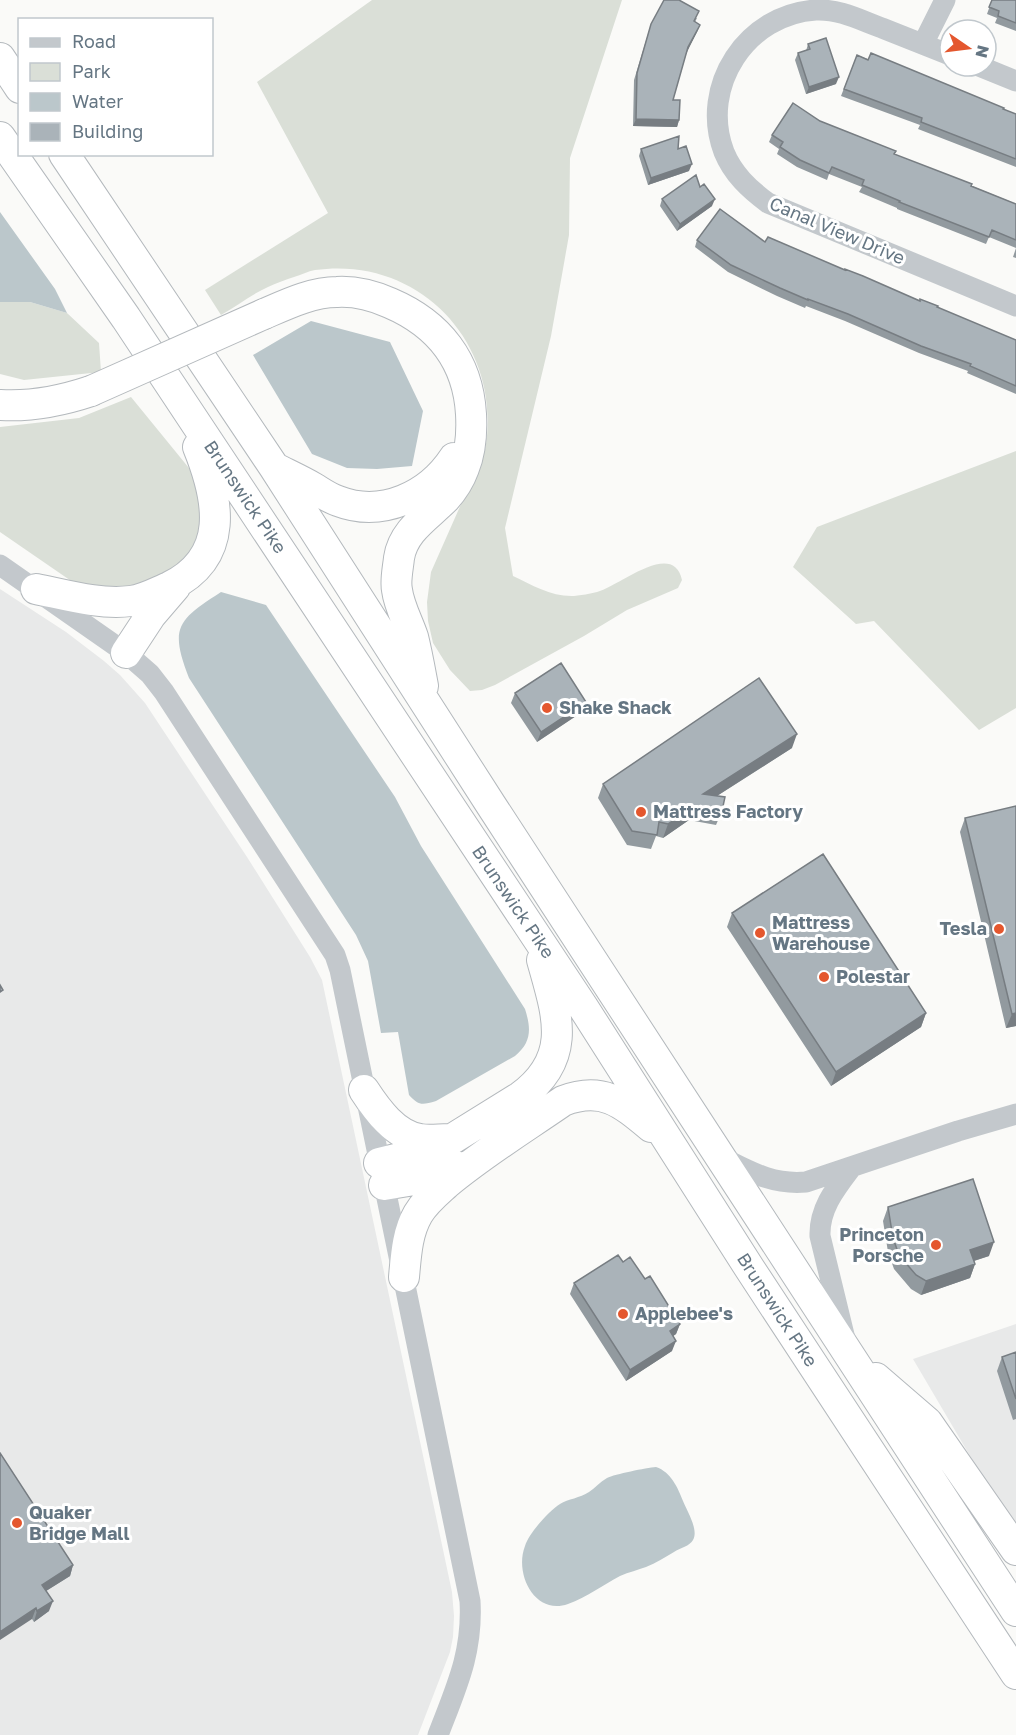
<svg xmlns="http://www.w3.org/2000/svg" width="1016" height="1735" font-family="'Golos Text',sans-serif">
	<rect width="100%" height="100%" fill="#fafaf8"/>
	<path fill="#e8e9e9" d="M0 589 66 632 104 661 120 675 145 703 247 857 310 957 322 980 452 1592 454 1616 453 1637 450 1652 418 1735H0Z
		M1016 1324V1534L913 1359Z"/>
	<path fill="#dadfd7" d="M372 0H622L570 158 569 235 563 269 551 336 505 528 513 576C532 585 552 597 574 596 581 595 590 594 597 592 618 587 673 539 682 580L678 588 627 610 584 636 495 685 482 690 470 691 450 670 433 643 428 621 427 602 431 572 485 450C504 347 422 255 315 270 308 271 301 275 294 277 285 280 276 283 268 287 252 294 237 306 221 315L205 290 328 213 257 82Z
		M0 302H30L67 313 99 343 101 372 24 380 0 374Z
		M131 397 202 484 209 504 197 555 146 592 77 585 0 532V427L79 418Z
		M1016 451V708L979 730 874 621 856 624 793 567 817 527Z"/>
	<path fill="#bbc7cb" d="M0 212 55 289 67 313 30 302H0Z
		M311 321 390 342 423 411 412 466 377 469 347 468 312 454 253 355Z
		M221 592 266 605 395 797 421 846 525 1009C531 1028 532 1042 515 1056L436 1101C422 1105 419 1106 409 1095L398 1032 381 1033 368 961 356 935 189 678C169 627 178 620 221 592Z
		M656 1467C671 1472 678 1488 683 1501 687 1511 699 1530 693 1540 690 1546 680 1548 674 1552 665 1557 656 1563 646 1567 638 1570 629 1572 620 1576 603 1585 587 1597 568 1604 535 1616 514 1574 525 1546 529 1533 548 1512 560 1504 568 1499 580 1498 589 1492 595 1488 600 1482 607 1478 615 1474 646 1468 656 1467Z"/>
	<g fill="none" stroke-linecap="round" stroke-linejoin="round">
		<g stroke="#b4b9bd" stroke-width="32">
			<path id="highway" d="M0 58 20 88
				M0 137 126 318 583 1007 750 1269 1016 1674
				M64 154 274 467 491 805 1016 1611
				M264 314C287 304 312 292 337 292 355 291 374 296 390 303 439 324 468 361 471 414 472 432 471 451 464 468 460 479 453 490 445 499 427 517 403 531 399 558 398 568 395 581 397 590 399 606 408 622 413 637 417 653 420 670 423 686
				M0 405C32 407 61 401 91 391
				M277 469C289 475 302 481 314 488 322 493 329 498 338 501 382 518 429 496 454 458
				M36 589C66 595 100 605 131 601 145 599 157 592 169 587 231 557 219 499 198 447
				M126 653 151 615 175 587
				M364 1090C377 1110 395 1135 420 1139 429 1141 439 1139 449 1139
				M379 1163 436 1149 520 1097C574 1058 557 1014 542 960
				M384 1185 420 1179 460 1167
				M404 1277C406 1255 407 1233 418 1214 425 1202 436 1193 446 1184 483 1153 524 1128 563 1101 602 1086 621 1102 651 1127
				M876 1378 927 1422 1016 1550"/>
		</g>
		<path stroke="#c3c8cc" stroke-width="21" d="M923 44 945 0
			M950 55C927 46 905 37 882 28 860 20 840 9 816 10 747 14 699 86 724 152 733 174 749 189 768 203L1016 306
			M979 66 1016 81
			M0 565 126 653 150 674 164 692 335 955 340 970 470 1601C473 1653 456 1688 438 1735
			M723 1158C751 1172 773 1185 806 1182L958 1131 1016 1114
			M845 1339 820 1236C819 1209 835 1189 851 1168"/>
		<use href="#highway" stroke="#fff" stroke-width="30"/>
		<g stroke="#b4b9bd" stroke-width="32" stroke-linecap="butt">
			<path id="highway-bridge" d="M91 391 264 314"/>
		</g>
		<use href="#highway-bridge" stroke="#fff" stroke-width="30"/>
	</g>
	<path fill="#929a9f" d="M992 0H1016V31L995 23 997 18 987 14Z
		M697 18 695 22 700 25 697 32 687 51 673 100 679 120 677 127 633 126 634 80 651 24Z
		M808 44 836 84 806 94 795 60 798 53 806 51Z
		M857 55 1016 114V167L918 129 920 125 841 96Z
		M820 121 894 154 1016 204V248L989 237 986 244 897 209V208L859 192 862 187 829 174 827 180 797 167 777 154 779 149 769 142 772 135Z
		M641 149H678L689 171 648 185 639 156Z
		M662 199 712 206 677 231 660 206Z
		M697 240 765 242 845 270 1016 340V394L967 373 968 371 919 353 845 321 806 306 805 308 777 296 728 272 695 247Z
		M1016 248V258L1013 257Z
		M515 693 586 702 582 712 537 742 511 703Z
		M792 748 717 796 722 811 716 825 689 820 663 838 656 836 651 849 627 845 598 798 603 784Z
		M965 818 1016 1026 1006 1028 960 832Z
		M732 913 926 1013 921 1027 831 1086 727 927Z
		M888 1207 989 1256 974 1261 975 1264 970 1278 921 1295 911 1289 894 1269 888 1252 883 1221Z
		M623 1262 645 1279 680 1324 676 1334 673 1336 672 1351 626 1381 570 1294 574 1283Z
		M1016 1352V1419L1013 1420 997 1371 1002 1357Z
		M0 1453 73 1565 70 1576 46 1591 49 1611 34 1622 32 1619Z"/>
	<path fill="#777d82" d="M700 25 697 32 686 54 688 47Z
		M839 77 836 84 806 94 809 87Z
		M636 119 679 120 677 127 633 126Z
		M692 164 689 171 648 185 651 178Z
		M715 199 712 206 677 231 680 224Z
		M586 702 582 712 537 742 541 732Z
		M797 734 792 748 698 808 703 794Z
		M694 806 689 820 663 838 668 824Z
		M926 1013 921 1027 831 1086 836 1072Z
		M1016 1013V1026L1006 1028 1012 1014Z
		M994 1242 989 1256 964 1264 970 1250Z
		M975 1264 970 1278 921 1295 926 1281Z
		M680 1324 676 1334 666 1341 670 1331Z
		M676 1341 672 1351 626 1381 630 1370Z
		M73 1565 70 1576 38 1596 42 1585Z
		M53 1601 49 1611 34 1622 37 1611Z
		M36 1608 32 1619 0 1640V1632Z"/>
	<path fill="#aab3b9" stroke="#777d82" stroke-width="1.5" d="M664 0H679L699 11 694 21 700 25 688 47 673 100H680L679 120 636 119 637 73 651 24Z
		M992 0H1016V23L998 16 999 11 989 7Z
		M826 38 839 77 809 87 798 53 810 49 808 44Z
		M871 53 1004 108 1003 109 1016 114V159L921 122 922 118 844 89 857 55 868 60Z
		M793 103 820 121 896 151 894 154 972 184 971 186 1016 204V240L992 230 989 237 899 202 900 201 862 185 864 180 832 167 829 173 800 160 780 147 783 142 772 135Z
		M679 136 678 149 686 146 692 164 651 178 641 149Z
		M696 175 700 187 704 184 715 199 680 224 662 199Z
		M720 209 765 242 768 237 845 270V269L863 276 920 301V299L938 306 937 307 1016 340V386L970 366 971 364 921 346 848 314 808 299V300L780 288 731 265 697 240Z
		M561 663 586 702 541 732 515 693Z
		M759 678 797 734 703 794 725 797 722 811 694 806 668 824 659 822 657 835 632 831 603 784Z
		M1016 806V1013L1012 1014 965 818Z
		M823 854 926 1013 836 1072 732 913Z
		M0 985 3 990 0 992Z
		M973 1179 994 1242 970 1250 975 1264 926 1281 916 1275 899 1255 893 1238 888 1207Z
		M618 1255 623 1262 630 1257 645 1279 650 1276 680 1324 670 1331 676 1341 630 1370 574 1283Z
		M1016 1352V1399L1002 1357Z
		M0 1453 73 1565 42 1585 53 1601 37 1611 36 1608 0 1632Z"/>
	<g fill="#e4572e" stroke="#fff" stroke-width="2">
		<circle cx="547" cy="708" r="6"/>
		<circle cx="641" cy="812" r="6"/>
		<circle cx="999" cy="929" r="6"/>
		<circle cx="760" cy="933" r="6"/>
		<circle cx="824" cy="977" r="6"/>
		<circle cx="936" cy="1245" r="6"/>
		<circle cx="623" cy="1314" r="6"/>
		<circle cx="17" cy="1523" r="6"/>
	</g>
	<g text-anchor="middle" stroke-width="6" stroke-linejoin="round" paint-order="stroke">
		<g font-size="18" fill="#657683" stroke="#fff">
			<text transform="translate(837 231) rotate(23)" y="6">Canal View Drive</text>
			<text transform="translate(245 497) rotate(56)" y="6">Brunswick Pike</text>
			<text transform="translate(513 902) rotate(56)" y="6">Brunswick Pike</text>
			<text transform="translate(777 1310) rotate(57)" y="6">Brunswick Pike</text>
		</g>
		<g font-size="18" font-weight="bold" fill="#657683" stroke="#fff" text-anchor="start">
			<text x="559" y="714">Shake Shack</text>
			<text x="653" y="818">Mattress Factory</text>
			<text x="772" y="929">Mattress<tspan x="772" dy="21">Warehouse</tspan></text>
			<text x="987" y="935" text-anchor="end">Tesla</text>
			<text x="836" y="983">Polestar</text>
			<text x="924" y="1241" text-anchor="end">Princeton<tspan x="924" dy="21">Porsche</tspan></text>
			<text x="635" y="1320">Applebee's</text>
			<text x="29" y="1519">Quaker<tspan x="29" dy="21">Bridge Mall</tspan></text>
		</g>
	</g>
	<rect x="18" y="18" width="195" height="138" fill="#ffffff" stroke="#c1c8cd" stroke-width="1.5"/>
	<rect x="30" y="38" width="30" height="9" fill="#c3c8cc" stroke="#c1c8cd" stroke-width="1.5"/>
	<text x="72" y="48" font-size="18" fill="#657683">Road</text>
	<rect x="30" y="63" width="30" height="18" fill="#dadfd7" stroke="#c1c8cd" stroke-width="1.5"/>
	<text x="72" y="78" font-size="18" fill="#657683">Park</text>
	<rect x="30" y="93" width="30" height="18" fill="#bbc7cb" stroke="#c1c8cd" stroke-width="1.5"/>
	<text x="72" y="108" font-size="18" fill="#657683">Water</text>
	<rect x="30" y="123" width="30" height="18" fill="#aab3b9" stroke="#c1c8cd" stroke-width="1.5"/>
	<text x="72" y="138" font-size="18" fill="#657683">Building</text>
	<g transform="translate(968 48) rotate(104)"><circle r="28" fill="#ffffff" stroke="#c1c8cd" stroke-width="1.5"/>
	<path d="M0-4.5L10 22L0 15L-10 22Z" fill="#e4572e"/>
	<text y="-9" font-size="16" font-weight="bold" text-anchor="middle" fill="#657683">N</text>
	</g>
</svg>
